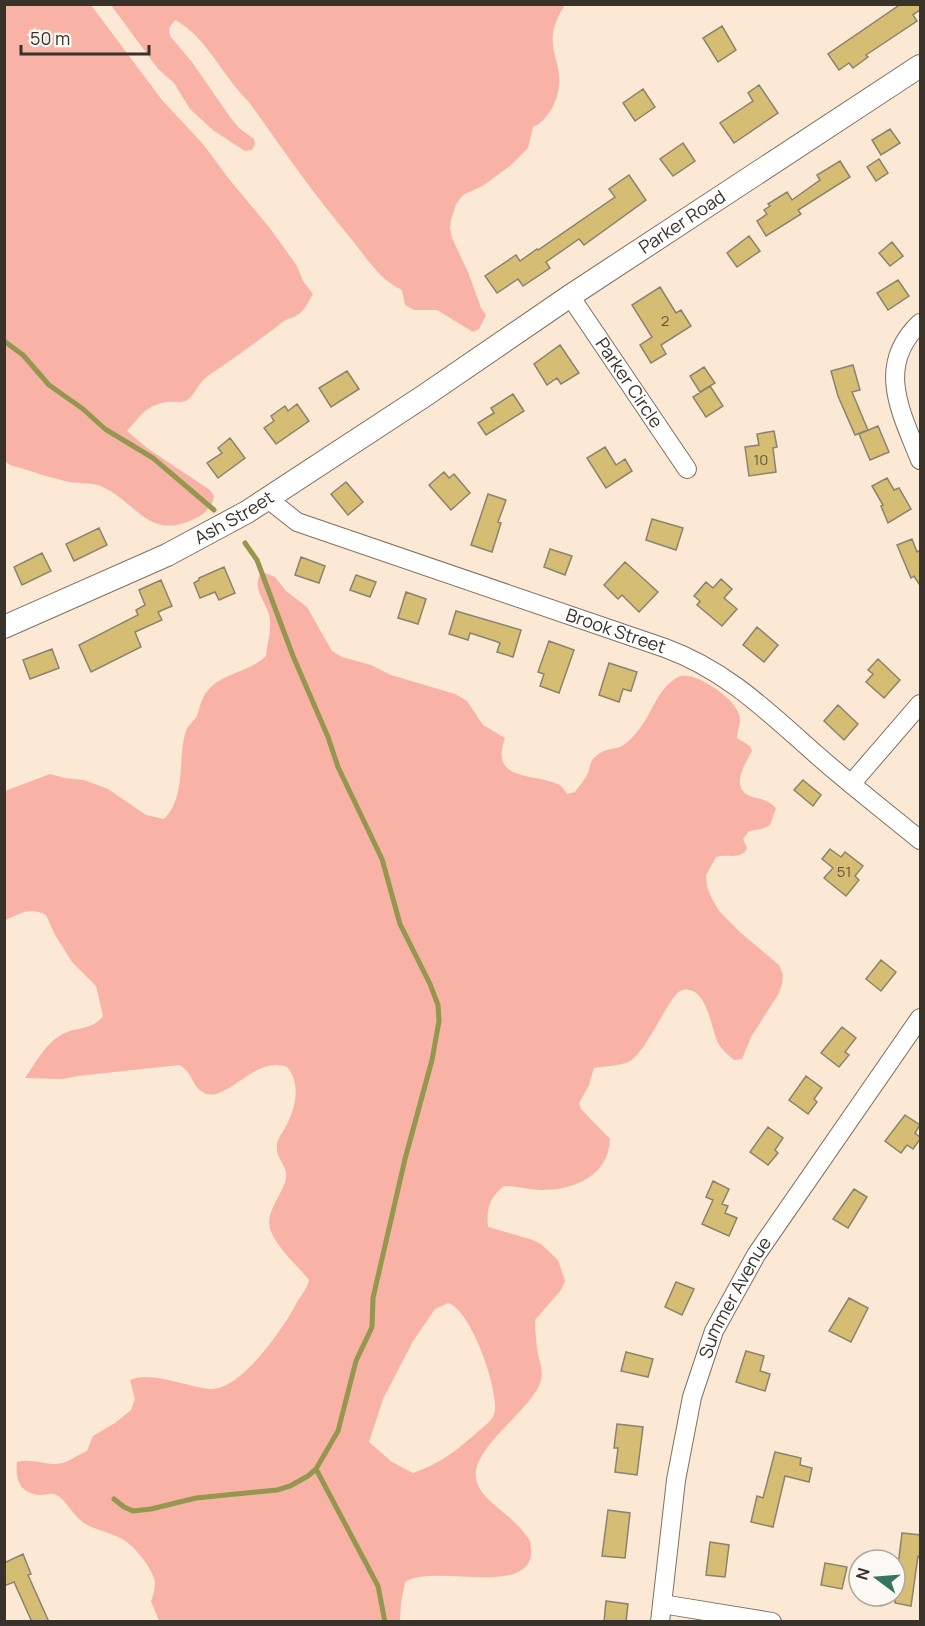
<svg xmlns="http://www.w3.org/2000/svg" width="925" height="1626" font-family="Manrope,sans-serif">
	<rect width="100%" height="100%" fill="#fbe9d5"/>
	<path fill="#f8b3a6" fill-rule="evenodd" d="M4 5H91L162 100 203 144 229 179 269 227 297 266 303 281 313 294C309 300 306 308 300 313 296 317 289 318 284 321 259 340 235 358 209 375 197 383 195 397 185 401 179 403 172 401 167 402 144 406 141 416 127 431L147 448 210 490 214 496C213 506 204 515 194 519 148 541 137 502 101 486 90 482 79 484 69 482 49 478 30 470 10 465L5 461Z
		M111 5H565C559 14 554 24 553 34 551 49 558 61 559 76 561 94 551 119 533 127L528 148 511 165 484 185 463 195 456 204 451 220 450 228 452 238 468 272 481 308 486 315 479 329 473 332 437 310H414L405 305 402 290C379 280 364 254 348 235 312 192 281 147 249 102 223 77 206 36 175 20L169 28 170 36 192 62 230 117 239 128 254 139 255 144 252 150 245 151 214 131 190 109 174 83 158 69Z
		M265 573 275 577 286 591 307 607 332 651 342 657 371 665 391 675 455 694 467 701 483 725 505 738C489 781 532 773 558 784 562 786 564 790 567 794L575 792C579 786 585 780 588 773 590 767 590 761 595 757 605 748 610 750 620 747 628 743 635 735 640 728 653 711 658 688 678 677 694 670 732 697 738 712 743 722 737 728 737 738L750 746 752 751C743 767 728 791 756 798 765 800 769 801 776 808L770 825 762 829 749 831 743 839 747 848C741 861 728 853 716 857L706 875 707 887 712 899 720 912 741 933 779 965 783 975 782 984 779 993 751 1037 742 1059 734 1060C728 1055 722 1050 718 1043 711 1029 707 984 682 990 670 993 648 1050 630 1061 620 1066 605 1066 594 1068L589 1085 579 1103 581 1109 610 1139C609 1175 575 1190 542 1190 529 1190 517 1186 504 1186 490 1197 486 1208 488 1227L533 1240 541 1244 558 1260 565 1281 561 1290 535 1320C535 1329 536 1339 537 1348 538 1359 544 1369 541 1380 534 1410 465 1450 477 1483 483 1499 501 1509 512 1520 519 1526 525 1533 530 1541 531 1547 532 1554 530 1560 516 1594 432 1564 405 1582L401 1602 400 1621H159L151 1601C153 1596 155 1589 155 1583 154 1570 134 1545 122 1539 110 1532 95 1530 84 1523 73 1516 65 1497 54 1494 50 1493 44 1495 40 1495 20 1493 15 1480 17 1462 31 1458 42 1464 56 1464 67 1464 77 1455 87 1451L93 1436 115 1423 131 1410 135 1399 130 1380C151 1370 189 1388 211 1389 241 1390 283 1329 296 1304 300 1296 307 1290 309 1280 298 1266 276 1247 270 1229 265 1211 283 1195 286 1178 288 1166 277 1160 277 1149 276 1140 281 1135 285 1128 295 1110 302 1084 287 1067 256 1054 226 1104 204 1093 191 1086 194 1073 179 1065L78 1076 62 1079 25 1078C35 1064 45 1044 61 1035 76 1026 92 1031 103 1016L96 986 72 962 54 933 46 915C30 906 20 914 5 920V791L50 774 65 778 84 780 108 789 146 815 164 819C187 796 177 758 186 731 188 725 194 721 197 716 199 710 200 704 203 698 215 673 248 674 266 656 267 645 271 632 270 621 270 605 251 591 260 575ZM448 1303C471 1310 496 1384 495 1407 495 1414 493 1418 488 1423 461 1446 447 1461 413 1473L392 1462 369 1442 383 1399 413 1341 435 1309Z"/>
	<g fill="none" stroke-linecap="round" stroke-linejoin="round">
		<path stroke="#95974e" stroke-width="5" d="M4 341 23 355 49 385 83 409 105 429 153 458 214 510
			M316 1469 378 1586 385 1622
			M114 1499 124 1507 133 1511 151 1509 196 1498 277 1490 290 1486 308 1476 316 1469 338 1431 356 1361 372 1327 373 1298 405 1159 432 1060 439 1021 438 1005 430 984 400 924 382 859 338 767 328 737 293 656 257 560 245 543"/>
	</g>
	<path fill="#d6bd74" stroke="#8b836d" stroke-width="1.5" d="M901 4H921V9L913 15 917 21 866 55 868 57 853 68 849 63 839 70 828 54Z
		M722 26 736 50 718 62 703 38Z
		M759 85 778 113 734 143 720 123 753 101 748 93Z
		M643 89 655 107 635 121 623 103Z
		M890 129 900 143 881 155 872 140Z
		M683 143 695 161 673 176 660 159Z
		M879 159 888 173 876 181 867 167Z
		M840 161 850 177 798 210 801 214 766 236 757 221 767 214 764 210 770 206 768 204 787 192 792 200 820 180 817 175Z
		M629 175 646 200 584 245 579 239 546 262 550 268 523 286 518 279 497 293 485 276 516 255 520 261 537 249 538 250 615 197 609 189Z
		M749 236 760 251 737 267 727 253Z
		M892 242 903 256 890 266 879 253Z
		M898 280 909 296 888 310 877 293Z
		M660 287 676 313 681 310 691 326 661 345 666 354 651 363 640 345 652 337 632 305Z
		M560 345 579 373 561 384 557 378 547 385 534 364Z
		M853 365 860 390 852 392 868 430 855 435 838 396 831 371Z
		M704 367 715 383 700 392 690 376Z
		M347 371 359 389 331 407 319 388Z
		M710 386 723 406 706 417 693 397Z
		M513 394 524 411 486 435 478 423 494 413 491 408Z
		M297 404 309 421 276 444 264 428 274 421 271 416 285 406 288 411Z
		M878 426 889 452 870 460 859 434Z
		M774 431 777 447 773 448 776 472 749 476 745 447 759 445 757 434Z
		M230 438 245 458 218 478 207 463 222 453 218 448Z
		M605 447 616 465 625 459 632 471 606 488 587 458Z
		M444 472 449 478 454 474 470 493 451 510 429 485Z
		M887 478 894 490 899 488 911 509 888 523 881 506 883 505 872 486Z
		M346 482 363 502 348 515 331 494Z
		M488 494 506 500 498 522 501 523 492 552 471 545Z
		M652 519 683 528 676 550 646 540Z
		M99 528 107 545 74 561 66 544Z
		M912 539 917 552 921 550V587L914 576 911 578 897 545Z
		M550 549 572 556 565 575 544 567Z
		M42 553 51 571 22 585 14 567Z
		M301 557 325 566 319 583 295 575Z
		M625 562 658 592 639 612 622 595 618 599 604 585Z
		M224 567 235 593 219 600 215 592 200 598 194 583 199 580V578Z
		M356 575 376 582 370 597 350 590Z
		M721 579 732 589 724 598 737 609 722 626 697 605 700 601 694 596 706 582 713 588Z
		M161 580 172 606 158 612 162 620 135 632 141 647 91 672 79 645 138 615 136 610 145 605 139 590Z
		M406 592 426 599 418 624 398 618Z
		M456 611 521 630 513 657 497 652 500 643 495 641 470 633 468 640 449 634Z
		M757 627 778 645 764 662 743 645Z
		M549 641 574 650 559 693 540 686 544 674 538 672Z
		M52 649 59 668 30 679 23 660Z
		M878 659 900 680 884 698 866 682 873 674 868 670Z
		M609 663 637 672 631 691 623 689 619 702 599 695Z
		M838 705 858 724 844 740 824 721Z
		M803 780 821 795 813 806 794 790Z
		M830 849 841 857 845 852 863 866 855 876 859 880 846 896 824 878 833 868 822 859Z
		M881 960 896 972 881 991 866 979Z
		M842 1027 856 1038 845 1052 849 1055 839 1067 821 1053Z
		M806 1076 822 1088 814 1099 817 1102 808 1114 789 1100Z
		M905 1115 920 1125 915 1133 921 1138 913 1149 907 1145 901 1153 885 1141Z
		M768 1127 783 1138 775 1150 778 1153 768 1165 750 1152Z
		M713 1181 729 1189 722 1204 728 1206 725 1213 737 1218 729 1236 702 1224 713 1200 706 1197Z
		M854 1189 867 1197 848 1228 833 1219Z
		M676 1282 694 1289 682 1315 665 1307Z
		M849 1298 868 1308 851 1342 829 1331Z
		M746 1351 764 1356 760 1371 770 1374 765 1391 736 1382Z
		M626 1352 653 1359 648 1377 621 1371Z
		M617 1424 643 1427 637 1475 615 1472 618 1448H614Z
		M775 1452 801 1458 800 1465 812 1468 809 1482 785 1476 773 1527 751 1522 757 1496 763 1498Z
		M608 1510 630 1513 625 1558 602 1556Z
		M902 1533 921 1535V1557L918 1556 911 1606 895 1603V1574H897Z
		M710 1542 729 1545 725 1577 706 1575Z
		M23 1554 31 1574 28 1575 49 1622H32L14 1582 4 1586V1563Z
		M825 1563 847 1567 842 1589 821 1585Z
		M606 1601 628 1604 626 1622H604Z"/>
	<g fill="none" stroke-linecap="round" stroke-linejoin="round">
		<g stroke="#80705e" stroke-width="20">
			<g id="minor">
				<path id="s1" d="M570 296 687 469"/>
				<path d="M920 323C875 366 901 412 920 460"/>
				<path id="s2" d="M268 499 297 522 665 648C728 671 769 713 818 756 851 785 886 812 920 840"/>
				<path d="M851 784 920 704"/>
				<path d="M662 1604 772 1622"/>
				<path id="s3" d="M660 1622 676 1480 692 1397 714 1331 756 1255 920 1018"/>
			</g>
		</g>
		<g stroke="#80705e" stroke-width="24">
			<g id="tertiary">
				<path id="s4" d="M4 627 167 555 247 512 424 396 570 296 920 66"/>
			</g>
		</g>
		<use href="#minor" stroke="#fff" stroke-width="18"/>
		<use href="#tertiary" stroke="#fff" stroke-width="22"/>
	</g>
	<g text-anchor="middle" stroke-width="4.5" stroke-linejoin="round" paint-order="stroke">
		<g font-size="15" fill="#60553c">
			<text x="665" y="326">2</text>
			<text x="761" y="465">10</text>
			<text x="844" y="877">51</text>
		</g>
		<g font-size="18" fill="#39322a" stroke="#fcf9f5">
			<text dy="6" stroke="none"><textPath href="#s4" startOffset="792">Parker Road</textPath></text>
			<text dy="6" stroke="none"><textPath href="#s1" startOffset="105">Parker Circle</textPath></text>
			<text dy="6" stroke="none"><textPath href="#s4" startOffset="255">Ash Street</textPath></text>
			<text dy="6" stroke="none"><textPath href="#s2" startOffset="374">Brook Street</textPath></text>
			<text dy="6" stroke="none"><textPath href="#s3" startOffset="336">Summer Avenue</textPath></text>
		</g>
	</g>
	<rect width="925" height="1626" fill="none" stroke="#39322a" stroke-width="12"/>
	<g transform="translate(877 1578) rotate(286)"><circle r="28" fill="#fcf9f5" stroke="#aea9a4" stroke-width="1.5"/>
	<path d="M0-4.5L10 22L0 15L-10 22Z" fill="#367460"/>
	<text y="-9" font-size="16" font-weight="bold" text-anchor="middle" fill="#39322a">N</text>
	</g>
	<path d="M21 45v9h128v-9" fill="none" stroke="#39322a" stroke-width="3"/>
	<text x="30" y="45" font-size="18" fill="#39322a" stroke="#fcf9f5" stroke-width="4.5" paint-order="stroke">50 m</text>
</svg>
